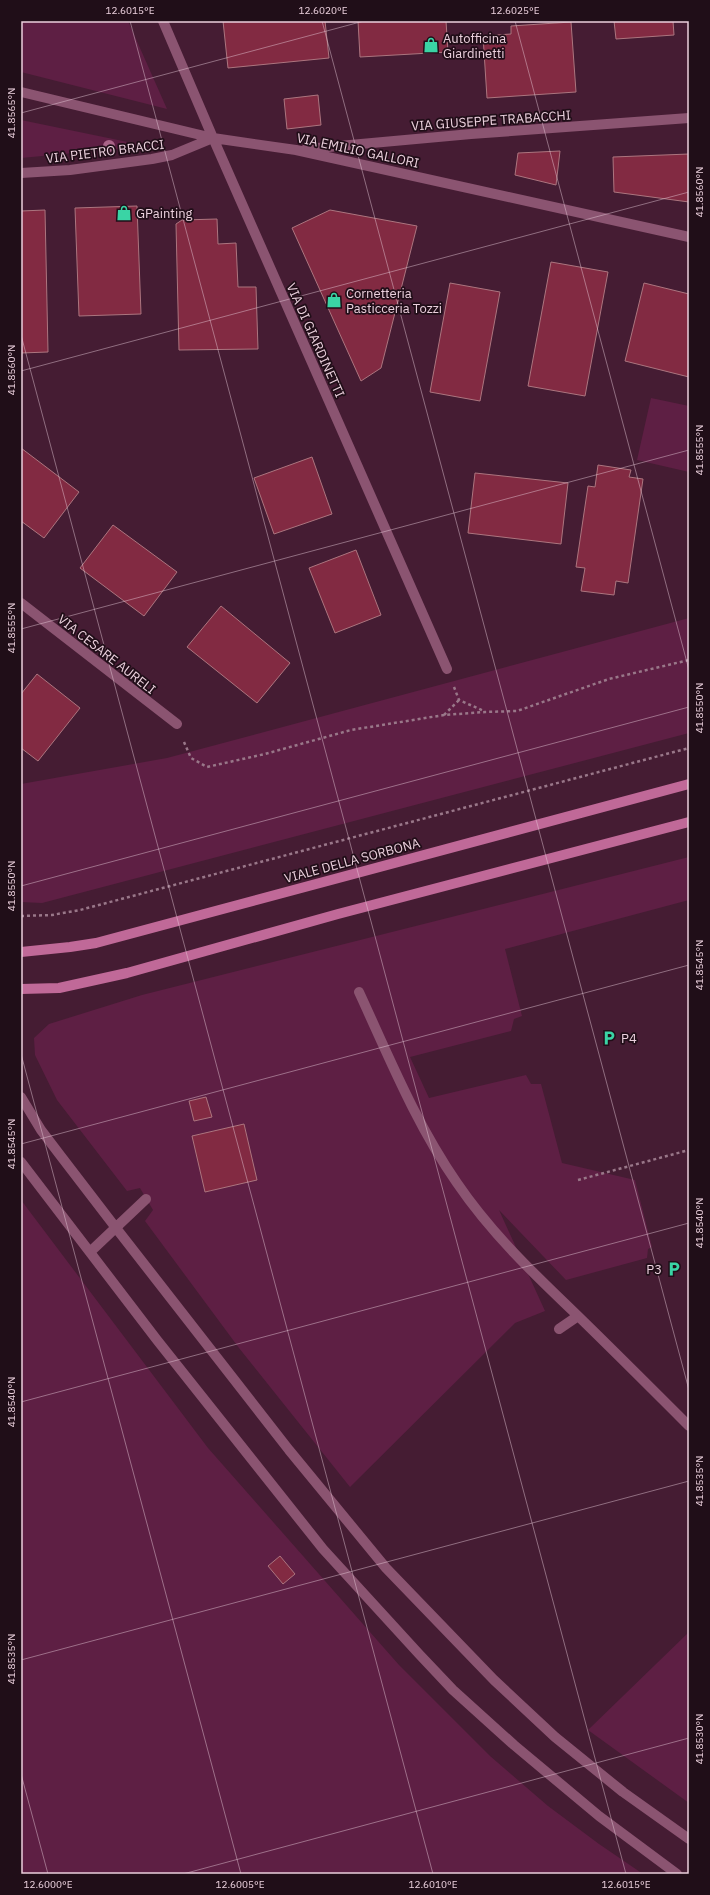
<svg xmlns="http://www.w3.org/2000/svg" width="710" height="1895" font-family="'IBM Plex Sans',sans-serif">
	<rect width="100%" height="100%" fill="#451c33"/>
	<path fill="#5e1f44" d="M21 21H128L167 109 21 72Z
		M21 120 147 146 21 158Z
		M651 398 689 406V472L637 460Z
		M689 618V733L42 903 21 902V784L167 758Z
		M689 857V900L505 949 522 1016 514 1019 511 1031 410 1057 429 1098 526 1075 531 1084H541L562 1163 635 1180 652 1247 648 1249 647 1258 566 1280 499 1210 545 1311 515 1323 350 1487 239 1348 145 1221 153 1210 140 1188 127 1191 57 1100 35 1055 34 1038 49 1024 142 995Z
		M21 1200 208 1448 399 1665 490 1756 548 1806 599 1844 643 1874H21Z
		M689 1632V1803L588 1730Z"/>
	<path fill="#822a42" stroke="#ac757f" d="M223 21H325L329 58 228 68Z
		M358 21H446L448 52 360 57Z
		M614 21H673L674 35 616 39Z
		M571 22 576 92 487 98 483 36 511 34V26Z
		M318 95 321 125 287 129 284 99Z
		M560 151 556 185 515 175 518 153Z
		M689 154V202L614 192 613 157Z
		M137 206 141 314 79 316 75 208Z
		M45 210 48 352 21 353V211Z
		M330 210 417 226 381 368 361 381 292 228Z
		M217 219 218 244 236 243 238 287H256L258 349 179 350 176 224 182 220Z
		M551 262 608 272 585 396 528 386Z
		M450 283 500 292 480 401 430 392Z
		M644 283 689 294V377L625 361Z
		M21 448 79 492 44 538 21 521Z
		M312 457 332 514 274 534 254 478Z
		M598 465 631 470 629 477 643 479 628 583 616 581 614 595 581 591 585 568 576 567 588 486 595 487Z
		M475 473 568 483 561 544 468 533Z
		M113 525 177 572 144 616 80 568Z
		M356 550 381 615 335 633 309 568Z
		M221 606 290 663 257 703 187 647Z
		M37 674 80 708 38 761 21 748V694Z
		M206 1097 212 1117 194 1121 189 1101Z
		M244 1124 257 1180 205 1192 192 1136Z
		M280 1556 295 1574 283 1584 268 1566Z"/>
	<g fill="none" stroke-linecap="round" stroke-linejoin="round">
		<path stroke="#997789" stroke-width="2.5" stroke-dasharray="3 3" stroke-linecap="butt" d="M454 687 459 700 484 711
			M444 715 459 700
			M184 742 191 758 207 767 265 754 351 730 444 715 485 712 517 711 609 679 689 660
			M21 916 52 915 80 910 689 748
			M578 1180 689 1150"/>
		<path stroke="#8b5471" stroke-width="10" d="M359 992C389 1057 416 1124 457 1183 491 1233 534 1274 577 1315 615 1352 652 1389 689 1426
			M21 1097 41 1130 60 1155 116 1228 289 1450 386 1568 494 1680 555 1737 623 1792 689 1839
			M21 1162 157 1340 323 1549 419 1654 453 1690 514 1745 599 1816 677 1874
			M90 1252 146 1199
			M559 1329 578 1316"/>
		<path stroke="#8b5471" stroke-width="10" d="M163 21 213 138 447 669
			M21 92 213 138 296 150 689 237
			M306 149 471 134 689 118
			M21 173 70 170 152 159 172 155 213 138
			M21 603 177 724"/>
		<path stroke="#c06998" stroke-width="10" d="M21 952 70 947 96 943 689 784
			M21 989 59 988 127 973 338 914 689 822"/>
	</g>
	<circle fill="#a96488" cx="109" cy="146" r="6"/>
	<path fill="none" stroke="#ebd0dd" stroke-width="1" stroke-opacity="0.45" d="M130 21 626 1874M322 21 689 1390M515 21 689 670M21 113 364 21M21 335 433 1874M21 371 689 192M21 629 689 450M21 886 689 707M21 1054 241 1874M21 1144 689 965M21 1402 689 1223M21 1660 689 1481M21 1774 48 1874M183 1874 689 1738"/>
	<defs>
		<g id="shop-bare" transform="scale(1.2)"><path d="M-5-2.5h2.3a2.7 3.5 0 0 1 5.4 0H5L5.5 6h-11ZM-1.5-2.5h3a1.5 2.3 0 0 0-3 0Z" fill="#3ad4a5" stroke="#200e18" stroke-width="2.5" paint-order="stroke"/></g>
		<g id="parking-bare" transform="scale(1.2)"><path d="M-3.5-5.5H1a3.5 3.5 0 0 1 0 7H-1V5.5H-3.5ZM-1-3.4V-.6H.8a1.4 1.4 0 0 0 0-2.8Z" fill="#3ad4a5" stroke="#200e18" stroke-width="2.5" paint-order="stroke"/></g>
	</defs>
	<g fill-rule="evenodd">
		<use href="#shop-bare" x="431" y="45"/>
		<use href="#shop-bare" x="124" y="213"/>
		<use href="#shop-bare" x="334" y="300"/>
		<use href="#parking-bare" x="609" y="1038"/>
		<use href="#parking-bare" x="674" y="1269"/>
	</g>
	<g text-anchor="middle" stroke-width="3.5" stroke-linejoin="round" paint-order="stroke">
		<g font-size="13" fill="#ebd0dd" stroke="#200e18" text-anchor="start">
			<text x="443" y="43">Autofficina<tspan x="443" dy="15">Giardinetti</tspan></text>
			<text x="136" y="218">GPainting</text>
			<text x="346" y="298">Cornetteria<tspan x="346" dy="15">Pasticceria Tozzi</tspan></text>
			<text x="621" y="1043">P4</text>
			<text x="662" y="1274" text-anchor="end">P3</text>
		</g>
		<g font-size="13" fill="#ebd0dd" stroke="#200e18">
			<text transform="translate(491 120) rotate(-4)" y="5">VIA GIUSEPPE TRABACCHI</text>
			<text transform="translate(358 150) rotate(12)" y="5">VIA EMILIO GALLORI</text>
			<text transform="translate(105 151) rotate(-7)" y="5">VIA PIETRO BRACCI</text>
			<text transform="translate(316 340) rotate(66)" y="5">VIA DI GIARDINETTI</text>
			<text transform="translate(107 654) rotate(38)" y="5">VIA CESARE AURELI</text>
			<text transform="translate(352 860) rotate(-15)" y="5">VIALE DELLA SORBONA</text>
		</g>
	</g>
	<rect width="710" height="1895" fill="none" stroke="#200e18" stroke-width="44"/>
	<rect x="22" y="22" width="666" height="1851" fill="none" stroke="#ebd0dd" stroke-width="1.5"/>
	<g font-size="10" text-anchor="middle" fill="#ebd0dd">
		<text x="130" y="14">12.6015°E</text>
		<text x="323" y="14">12.6020°E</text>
		<text x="515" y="14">12.6025°E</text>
		<text transform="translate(11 113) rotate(-90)" y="4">41.8565°N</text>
		<text transform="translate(699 192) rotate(-90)" y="4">41.8560°N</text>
		<text transform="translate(11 370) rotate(-90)" y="4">41.8560°N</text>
		<text transform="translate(699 450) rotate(-90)" y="4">41.8555°N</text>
		<text transform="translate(11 628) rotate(-90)" y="4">41.8555°N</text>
		<text transform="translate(699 708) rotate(-90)" y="4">41.8550°N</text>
		<text transform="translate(11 886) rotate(-90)" y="4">41.8550°N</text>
		<text transform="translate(699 965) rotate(-90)" y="4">41.8545°N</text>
		<text transform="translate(11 1144) rotate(-90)" y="4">41.8545°N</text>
		<text transform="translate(699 1223) rotate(-90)" y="4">41.8540°N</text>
		<text transform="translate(11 1402) rotate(-90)" y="4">41.8540°N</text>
		<text transform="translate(699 1481) rotate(-90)" y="4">41.8535°N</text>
		<text transform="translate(11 1659) rotate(-90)" y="4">41.8535°N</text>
		<text transform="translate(699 1739) rotate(-90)" y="4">41.8530°N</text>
		<text x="48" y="1888">12.6000°E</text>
		<text x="240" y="1888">12.6005°E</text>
		<text x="433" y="1888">12.6010°E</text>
		<text x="626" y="1888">12.6015°E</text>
	</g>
</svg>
